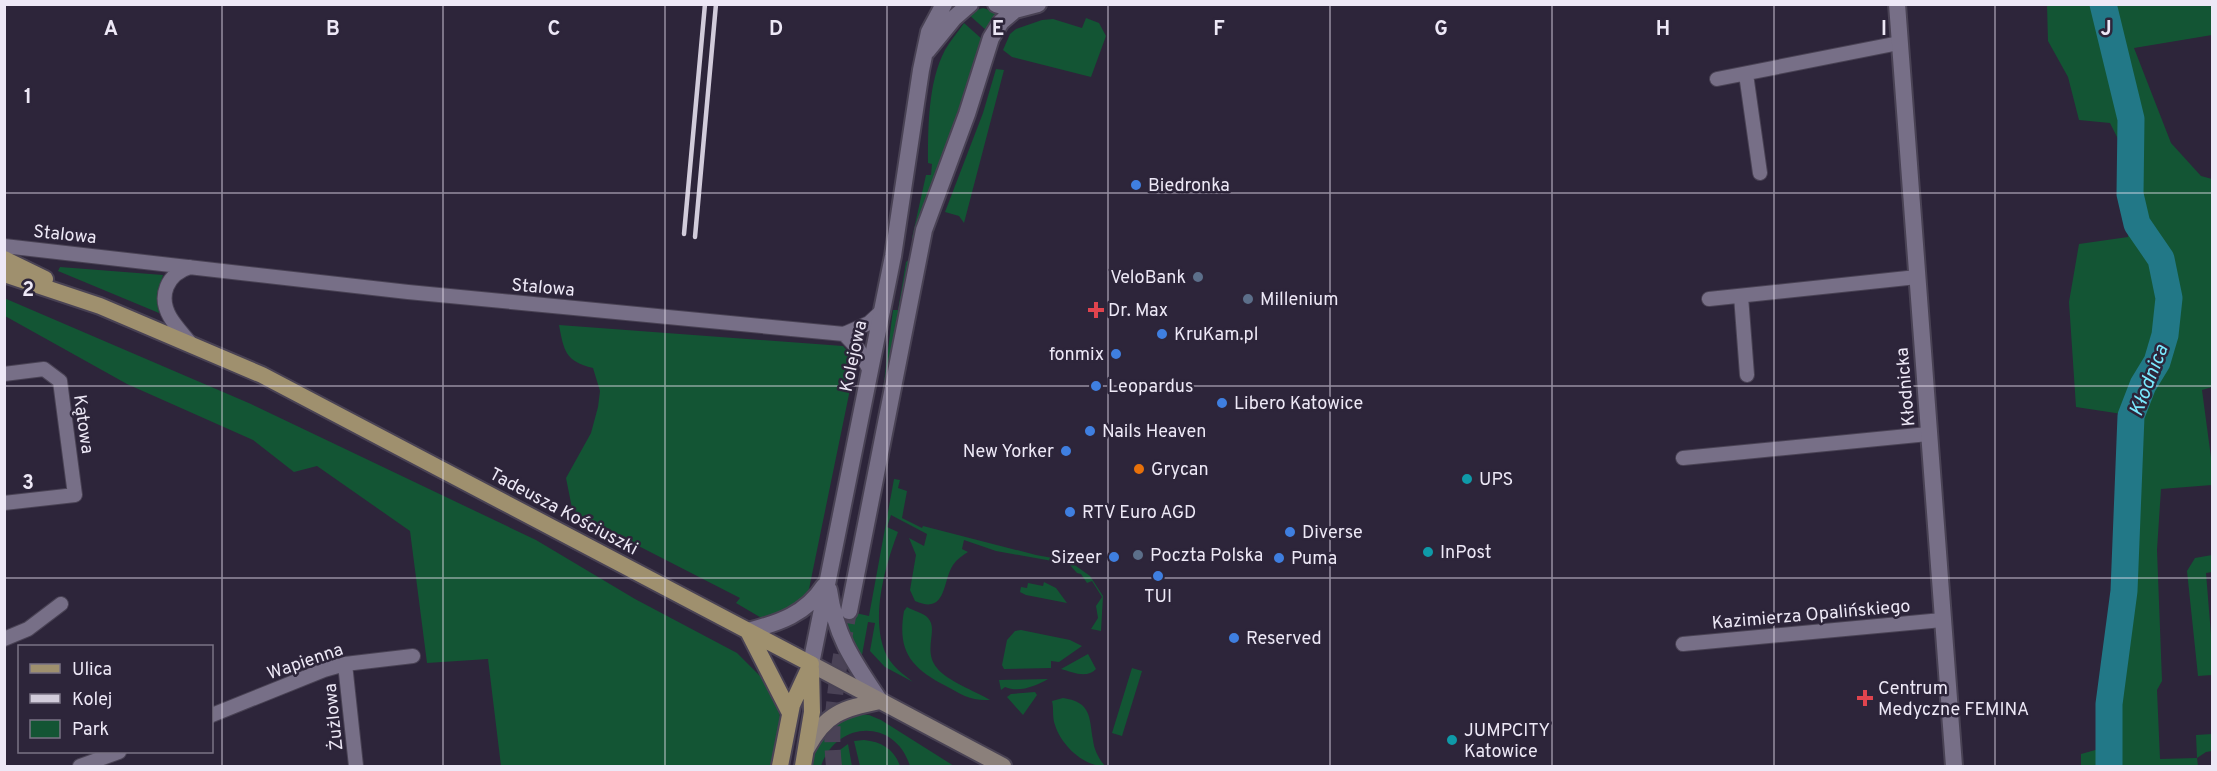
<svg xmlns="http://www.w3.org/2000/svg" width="2217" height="771" font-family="Overpass,sans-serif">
	<rect width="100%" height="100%" fill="#2d253a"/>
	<path fill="#135534" d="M2047 5H2212V35L2134 48 2171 143 2201 176 2212 179V387L2202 390 2212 465V485L2161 489 2157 550 2162 681 2157 690 2160 759 2197 758 2196 735 2212 734V751L2206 752 2197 758 2198 766H2081V754L2099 749 2102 655 2118 571 2119 511 2123 483 2122 414 2076 407 2069 302 2079 244 2128 237 2123 149 2110 123 2079 120 2068 77 2048 41Z
		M983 8 999 13 987 31 967 13Z
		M1086 18 1099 23 1106 36 1091 77 1012 57 1003 50 1010 34 1016 29 1042 20 1053 19 1082 28Z
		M964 23 983 40 961 106 930 187 915 239 912 238 926 175H931L932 164 928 163C928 128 928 82 945 50 950 41 958 32 964 23Z
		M996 69 1004 70 964 223 959 216 945 212 983 113Z
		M910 259 899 322 897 323 882 398 893 310H898L906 262Z
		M60 267 163 275 158 292 159 313 58 271Z
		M4 298 251 404 536 540 635 599 737 653 761 677 775 696 780 717 773 766H501L488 659 427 663 410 531 317 466 294 472 253 440 127 384 5 316Z
		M559 325 843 346 853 357 854 370 809 589 798 604 765 620 736 603 740 598 580 516 572 508 566 478 591 433 598 407 600 391 593 368C565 361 564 351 559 325Z
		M894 479 900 480 898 488 907 491 902 518 922 528 923 526 1036 555 1069 561 1090 576 1103 596 1101 631 1091 629 1098 618 1096 606 1102 597 1092 581 1087 583 1081 574 1077 573 1069 564 996 551 964 540 962 549 968 552C963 555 957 559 953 565 942 582 947 615 915 601L910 590 916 555 909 538 924 546 927 534 891 515 887 527 898 532C885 566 869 621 887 656 893 667 903 674 913 682L885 667 870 651 875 623 868 622 862 655 860 654 847 631 842 610 869 616Z
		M2212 555V572L2206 573 2212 647V675L2198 676 2187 571 2195 558Z
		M1044 582 1056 588 1067 603 1026 595 1020 592 1021 587 1027 588 1028 583 1043 586Z
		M907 607C914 611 924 613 928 618 939 630 922 650 937 668 947 681 975 691 990 700 970 701 963 695 946 686 911 668 897 651 904 611Z
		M1021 630 1070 640 1082 646 1059 662 1051 661V668L1004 669 1002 665 1007 640 1015 631Z
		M1088 654 1096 669C1087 679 1072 672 1061 669Z
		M1132 668 1142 671 1122 736 1112 733Z
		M1048 679C1036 686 1019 693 1005 687L1001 690 999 680Z
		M1035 692 1037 695 1023 715 1007 697 1011 694Z
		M1063 698C1092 702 1089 718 1093 740 1094 750 1099 759 1105 766 1084 767 1061 745 1055 725 1052 717 1054 709 1052 701Z
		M855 714 869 715 881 720 954 766H910C895 718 837 720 821 766H812C819 732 824 728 855 714Z
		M864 740C882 742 894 749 900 766H860L854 741Z
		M848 744 852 766H830L837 752Z"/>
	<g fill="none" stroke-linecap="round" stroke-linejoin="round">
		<path stroke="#227887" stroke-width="27" d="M2103 4 2131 119 2130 194 2137 224 2161 259 2169 298 2165 335 2157 362 2143 385 2131 416 2124 591 2109 704V766"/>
		<path stroke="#4a4256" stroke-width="16" stroke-dasharray="16 8" stroke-linecap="butt" d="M834 766C828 714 840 663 849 611"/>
		<g stroke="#494254" stroke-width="16">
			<path id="minor" d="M1746 74 1760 173
				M1717 79 1899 43
				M4 246 408 292 844 334 859 350 870 371
				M190 267C167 274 158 296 170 317 176 327 184 335 191 344
				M1741 296 1747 375
				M1709 299 1917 277
				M844 334 869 323 883 310
				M4 374 44 369 60 381 75 495 4 503
				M1683 458 1928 434
				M4 639 28 629 61 604
				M1683 644 1942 620
				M345 664 356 766
				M212 715 324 670 345 664 413 656
				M80 766 119 752"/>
		</g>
		<g stroke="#494254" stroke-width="20">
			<path id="tertiary" d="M996 4 1015 10 1038 4
				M1897 4 1954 766
				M927 51 954 18 970 4
				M829 590C836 638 854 662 880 701
				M849 611 924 230 967 114 991 38 1001 22 1015 10
				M748 631C779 623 806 614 824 586
				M811 664 893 256 921 70 929 32 944 4"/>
		</g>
		<g stroke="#494254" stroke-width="20">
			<path id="secondary" d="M811 664 1003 766
				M807 748C826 713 842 709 880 701"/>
		</g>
		<g stroke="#494254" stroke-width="20">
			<path id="primary" d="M4 259 45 279
				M4 274 100 306 262 375 811 664
				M748 631 790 713
				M780 766 792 705 811 664
				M803 766 812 712 811 669"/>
		</g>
		<use href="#minor" stroke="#776f87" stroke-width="14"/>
		<use href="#tertiary" stroke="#776f87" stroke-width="16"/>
		<use href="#secondary" stroke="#8b807b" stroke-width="16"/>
		<use href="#primary" stroke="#9f906e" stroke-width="16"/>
		<path stroke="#d2ccdb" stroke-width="4.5" d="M684 234 705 4
			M695 237 716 4"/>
	</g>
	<path fill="none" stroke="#ede8f6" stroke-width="1.5" stroke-opacity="0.55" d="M222 4V766M443 4V766M665 4V766M887 4V766M1108 4V766M1330 4V766M1552 4V766M1774 4V766M1995 4V766M4 193H2212M4 386H2212M4 578H2212"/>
	<g fill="#3f7fe0" stroke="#2d253a" stroke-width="2">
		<circle cx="1136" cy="185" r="6"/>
		<circle cx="1162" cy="334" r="6"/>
		<circle cx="1116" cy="354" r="6"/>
		<circle cx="1096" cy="386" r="6"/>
		<circle cx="1222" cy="403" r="6"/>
		<circle cx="1090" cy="431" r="6"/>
		<circle cx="1066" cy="451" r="6"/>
		<circle cx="1070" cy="512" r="6"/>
		<circle cx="1290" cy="532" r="6"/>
		<circle cx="1114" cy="557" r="6"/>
		<circle cx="1279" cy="558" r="6"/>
		<circle cx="1158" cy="576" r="6"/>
		<circle cx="1234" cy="638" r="6"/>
	</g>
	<g fill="#5c6f8a" stroke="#2d253a" stroke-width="2">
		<circle cx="1198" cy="277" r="6"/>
		<circle cx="1248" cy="299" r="6"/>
		<circle cx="1138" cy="555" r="6"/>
	</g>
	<g fill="#e0444e" stroke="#2d253a" stroke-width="2">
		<path d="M1093 301h6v6h6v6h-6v6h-6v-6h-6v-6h6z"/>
		<path d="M1862 689h6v6h6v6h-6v6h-6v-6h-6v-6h6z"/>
	</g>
	<circle fill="#e8710a" stroke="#2d253a" stroke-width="2" cx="1139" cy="469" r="6"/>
	<g fill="#0f9aa8" stroke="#2d253a" stroke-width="2">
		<circle cx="1467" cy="479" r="6"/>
		<circle cx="1428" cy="552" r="6"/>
		<circle cx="1452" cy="740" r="6"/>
	</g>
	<g text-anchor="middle" stroke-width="5" stroke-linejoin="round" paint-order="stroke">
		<g font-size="18" fill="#ede8f6" stroke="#2d253a" text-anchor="start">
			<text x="1148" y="191">Biedronka</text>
			<text x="1186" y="283" text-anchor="end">VeloBank</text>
			<text x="1260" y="305">Millenium</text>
			<text x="1108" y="316">Dr. Max</text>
			<text x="1174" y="340">KruKam.pl</text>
			<text x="1104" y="360" text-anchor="end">fonmix</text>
			<text x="1108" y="392">Leopardus</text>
			<text x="1234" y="409">Libero Katowice</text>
			<text x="1102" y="437">Nails Heaven</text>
			<text x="1054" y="457" text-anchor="end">New Yorker</text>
			<text x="1151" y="475">Grycan</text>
			<text x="1479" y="485">UPS</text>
			<text x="1082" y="518">RTV Euro AGD</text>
			<text x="1302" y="538">Diverse</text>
			<text x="1440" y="558">InPost</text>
			<text x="1150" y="561">Poczta Polska</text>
			<text x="1102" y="563" text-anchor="end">Sizeer</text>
			<text x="1291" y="564">Puma</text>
			<text x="1158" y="602" text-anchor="middle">TUI</text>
			<text x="1246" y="644">Reserved</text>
			<text x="1878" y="694">Centrum<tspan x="1878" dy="21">Medyczne FEMINA</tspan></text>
			<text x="1464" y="736">JUMPCITY<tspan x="1464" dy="21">Katowice</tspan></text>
		</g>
		<g font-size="18" fill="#ede8f6" stroke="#2d253a">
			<text transform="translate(65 234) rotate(6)" y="6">Stalowa</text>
			<text transform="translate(543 287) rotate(5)" y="6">Stalowa</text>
			<text transform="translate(853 356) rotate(-78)" y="6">Kolejowa</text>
			<text transform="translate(1905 387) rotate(-95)" y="6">Kłodnicka</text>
			<text transform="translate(84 424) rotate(82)" y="6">Kątowa</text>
			<text transform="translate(564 511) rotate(28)" y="6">Tadeusza Kościuszki</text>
			<text transform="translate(1811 614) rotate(-5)" y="6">Kazimierza Opalińskiego</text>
			<text transform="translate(305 661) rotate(-19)" y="6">Wapienna</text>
			<text transform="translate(333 717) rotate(-96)" y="6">Żużlowa</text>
		</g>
		<g font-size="20" font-style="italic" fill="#7beaff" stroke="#2d253a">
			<text transform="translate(2148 380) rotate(-69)" y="7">Kłodnica</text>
		</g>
	</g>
	<g font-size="20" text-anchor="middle" font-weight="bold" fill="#ede8f6" stroke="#2d253a" stroke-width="5" stroke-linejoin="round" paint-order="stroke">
		<text x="111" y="35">A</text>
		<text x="333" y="35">B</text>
		<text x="554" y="35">C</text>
		<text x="776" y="35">D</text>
		<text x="998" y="35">E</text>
		<text x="1219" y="35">F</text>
		<text x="1441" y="35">G</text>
		<text x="1663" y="35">H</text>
		<text x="1884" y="35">I</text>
		<text x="2106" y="35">J</text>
		<text x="28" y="103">1</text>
		<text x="28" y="296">2</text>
		<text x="28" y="489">3</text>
	</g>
	<rect width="2217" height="771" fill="none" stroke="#ede8f6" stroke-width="12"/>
	<rect x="18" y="645" width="195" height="108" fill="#2d253a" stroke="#7a7385" stroke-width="1.5"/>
	<rect x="30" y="664" width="30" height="9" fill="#9f906e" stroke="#7a7385" stroke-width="1.5"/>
	<text x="72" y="675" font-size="18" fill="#ede8f6">Ulica</text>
	<rect x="30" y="694" width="30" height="9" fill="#d2ccdb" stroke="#7a7385" stroke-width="1.5"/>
	<text x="72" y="705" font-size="18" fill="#ede8f6">Kolej</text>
	<rect x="30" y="720" width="30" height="18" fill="#135534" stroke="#7a7385" stroke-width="1.5"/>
	<text x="72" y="735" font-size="18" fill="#ede8f6">Park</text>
</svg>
